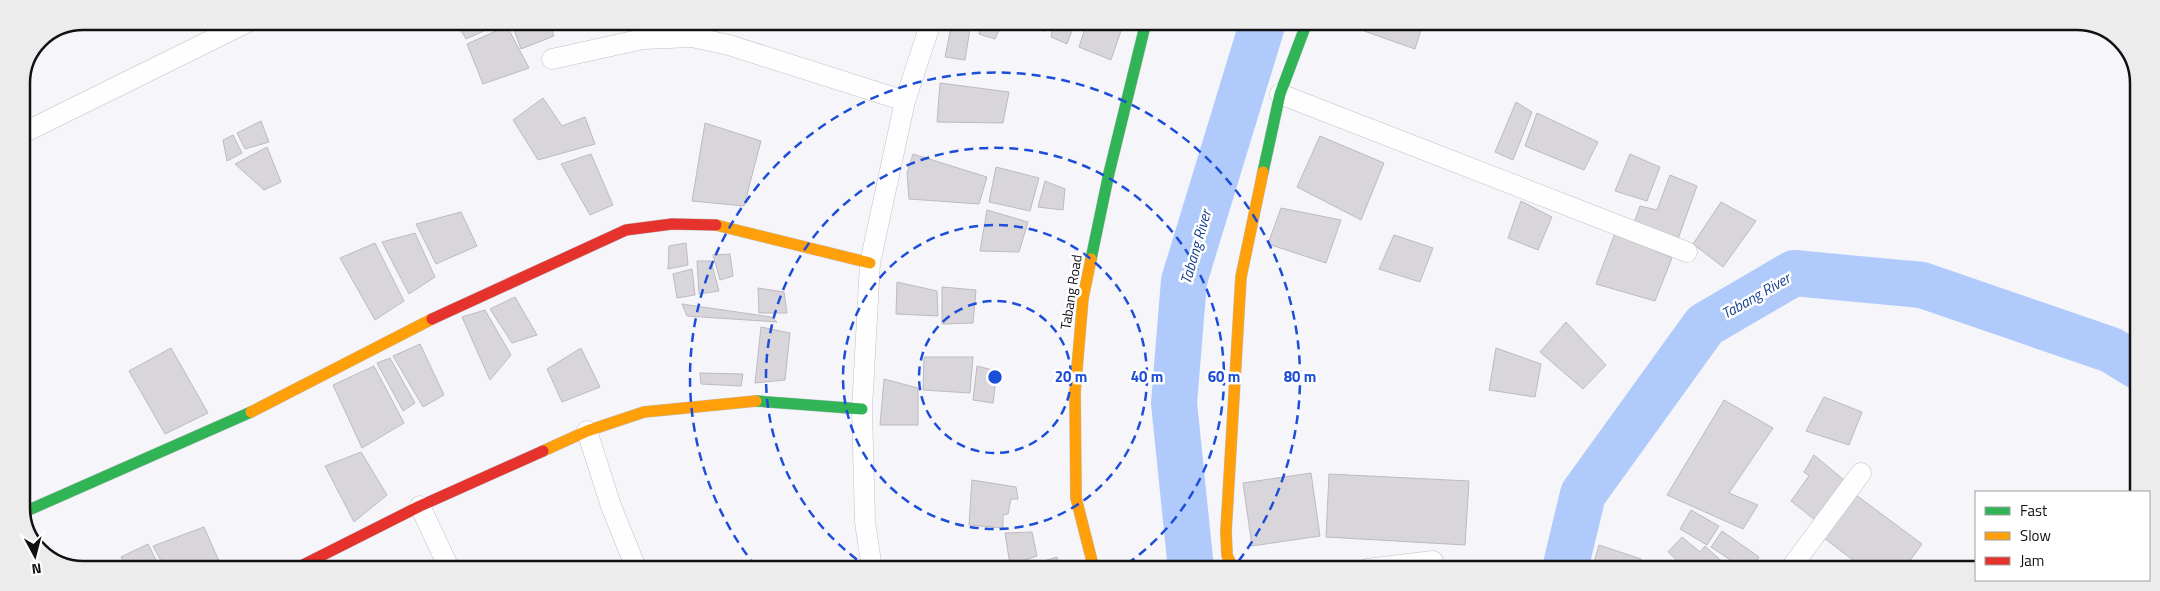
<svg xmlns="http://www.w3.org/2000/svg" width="2160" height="591" font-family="'Titillium Web',sans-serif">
	<rect width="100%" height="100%" fill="#f5f5fa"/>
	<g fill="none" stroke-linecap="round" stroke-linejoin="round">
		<path stroke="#b0cbfb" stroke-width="46" d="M1191 569 1174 403 1184 281 1263 22
			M1565 569 1583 494 1705 325 1794 273 1922 285 2111 350 2137 366"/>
	</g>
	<path fill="#d8d6da" stroke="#bdbbbf" d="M456 22H504L466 39Z
		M511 22H549L554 36 521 49Z
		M952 22H971L965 60 945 57Z
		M981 22H1024V25L1002 24 995 39 979 34Z
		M1030 22H1047L1045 31 1029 29Z
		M1054 22H1075L1067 44 1051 37Z
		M1087 22H1124L1111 60 1079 47Z
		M1367 23H1423L1415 49 1364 31Z
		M507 26 529 68 483 84 467 44Z
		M940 83 1009 92 1003 123 937 122Z
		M543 98 562 126 585 117 595 144 538 160 513 120Z
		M1516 102 1532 112 1513 160 1495 152Z
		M1537 113 1598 142 1584 170 1525 146Z
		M261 121 269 142 245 149 237 133Z
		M705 123 761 141 744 206 692 201Z
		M233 135 242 153 227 161 223 140Z
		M1320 136 1384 163 1361 220 1297 187Z
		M267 147 281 182 264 190 235 164Z
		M591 154 613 205 590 215 561 164Z
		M913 154 987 177 979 204 909 199 907 173Z
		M1630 154 1660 167 1647 201 1615 191Z
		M996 167 1039 178 1030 211 989 202Z
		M1670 175 1697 186 1678 239 1633 226 1640 206 1657 210Z
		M1045 181 1065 189 1063 210 1038 207Z
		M1521 201 1552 217 1538 250 1508 238Z
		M1721 202 1756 221 1723 267 1693 244Z
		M1281 208 1341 220 1326 263 1268 244Z
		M987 210 1028 222 1019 252 980 251Z
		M461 212 477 246 436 264 416 224Z
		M415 233 435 277 409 294 382 242Z
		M1615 233 1672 258 1655 301 1596 284Z
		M1394 235 1433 248 1420 282 1379 269Z
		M375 243 404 301 375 320 340 258Z
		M686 243 688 265 668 269 669 246Z
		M730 254 733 276 720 280 713 255Z
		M697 261H711L719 291 699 294Z
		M692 269 695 295 677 298 673 274Z
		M897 282 937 291 938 316 896 314Z
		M942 287 976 290 973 323 942 324Z
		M758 288 784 292 787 313H759Z
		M515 297 537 335 512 343 490 309Z
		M682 304 771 317 777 322 687 316Z
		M485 310 511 355 490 380 462 317Z
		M1566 322 1606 365 1583 389 1540 352Z
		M761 327 790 333 785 380 755 383Z
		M420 344 444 395 423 407 393 356Z
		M171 348 208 413 165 434 129 371Z
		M581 348 600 387 562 402 547 369Z
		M1496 348 1541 364 1535 397 1489 390Z
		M924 357H973L970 393 923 390Z
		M390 358 415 403 403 411 377 363Z
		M374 366 404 423 362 448 333 385Z
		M977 366 997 371 993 403 973 400Z
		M700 373 743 374 741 386 701 384Z
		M884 379 918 388V425H880Z
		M1824 397 1862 412 1849 445 1806 431Z
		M1724 400 1773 428 1729 493 1758 505 1743 529 1667 495Z
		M361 452 387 495 354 522 325 466Z
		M1814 455 1844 480 1815 520 1791 501 1809 476 1804 472Z
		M1311 473 1320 536 1252 546 1243 483Z
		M1329 474 1469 481 1465 545 1326 537Z
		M972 480 1016 487 1018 499H1011L1008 514 1003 515V528L969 525Z
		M1856 495 1922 544 1903 570H1866L1824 538Z
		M1691 510 1719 526 1707 545 1680 529Z
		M204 527 222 568H165L153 546Z
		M1722 531 1759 557 1751 569H1744L1711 547Z
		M1032 532 1037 556 1010 565 1005 533Z
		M1682 537 1700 552 1705 546 1730 569H1686L1668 552Z
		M148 544 160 568H127L121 557Z
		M1599 545 1641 559 1638 569H1592Z
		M1057 557 1060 569H1016Z
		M120 561 124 568 96 567Z"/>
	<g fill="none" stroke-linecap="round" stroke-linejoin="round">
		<g stroke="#c1c1c5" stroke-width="21">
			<path id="street" d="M552 59 643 39 692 37 729 45 905 101
				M1280 94 1687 252
				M21 134 250 21
				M587 431 611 506 636 568
				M420 506 449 568
				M872 569 865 522 862 409 870 263 905 101 931 22
				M1367 569 1433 561
				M1790 569 1861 473"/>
		</g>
		<g stroke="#c1c1c5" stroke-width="12">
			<path id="fast" d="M1263 172 1280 94 1307 22
				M1091 259 1109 173 1146 22
				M756 401 862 409
				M22 513 251 412"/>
		</g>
		<g stroke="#c1c1c5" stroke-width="12">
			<path id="slow" d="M716 225 870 263
				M1091 259 1083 298 1075 392 1076 498 1094 569
				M251 412 432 319
				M543 451 587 431 644 412 756 401
				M1233 569 1227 555 1226 531 1241 277 1263 172"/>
		</g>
		<g stroke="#c1c1c5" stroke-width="12">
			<path id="jam" d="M432 319 626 230 672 224 716 225
				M297 568 420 506 543 451"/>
		</g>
		<use href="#street" stroke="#fefefe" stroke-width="20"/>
		<use href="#fast" stroke="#30b455" stroke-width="11"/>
		<use href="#slow" stroke="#ff9f0a" stroke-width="11"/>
		<use href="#jam" stroke="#e5322d" stroke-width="11"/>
	</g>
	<g fill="none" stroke="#1d4ed8" stroke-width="2.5" stroke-dasharray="9 6">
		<circle cx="995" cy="377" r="76"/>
		<circle cx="995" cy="377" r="152"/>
		<path d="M869 568A229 229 0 1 1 1121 568"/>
		<path d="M756 567A305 305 0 1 1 1234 567"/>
	</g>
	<g text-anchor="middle" stroke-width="5" stroke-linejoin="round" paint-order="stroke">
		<g font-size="14" fill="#111114" stroke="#fff">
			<text transform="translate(1071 292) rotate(-81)" y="5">Tabang Road</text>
		</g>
		<g font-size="15" font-style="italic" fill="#16408d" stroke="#fff">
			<text transform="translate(1196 247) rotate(-74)" y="5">Tabang River</text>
			<text transform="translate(1756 296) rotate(-30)" y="5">Tabang River</text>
		</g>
	</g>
	<path d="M0 0H2160V591H0ZM83 30H2077A53 53 0 0 1 2130 83V508A53 53 0 0 1 2077 561H83A53 53 0 0 1 30 508V83A53 53 0 0 1 83 30Z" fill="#ececec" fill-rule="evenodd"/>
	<path fill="none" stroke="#111114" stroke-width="2.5" d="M83 30H2077A53 53 0 0 1 2130 83V508A53 53 0 0 1 2077 561H83A53 53 0 0 1 30 508V83A53 53 0 0 1 83 30Z"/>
	<circle cx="995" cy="377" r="8" fill="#1d4ed8" stroke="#fff" stroke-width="2.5"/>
	<g font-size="15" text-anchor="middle" font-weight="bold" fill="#1d4ed8" stroke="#fff" stroke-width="5" stroke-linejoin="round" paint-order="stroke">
		<text x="1071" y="382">20 m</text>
		<text x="1147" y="382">40 m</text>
		<text x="1224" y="382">60 m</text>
		<text x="1300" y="382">80 m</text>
	</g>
	<rect x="1975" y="491" width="175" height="90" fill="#ffffff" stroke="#a0a0a1"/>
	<rect x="1985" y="507" width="25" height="8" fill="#30b455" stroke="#a0a0a1"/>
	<text x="2020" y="516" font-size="15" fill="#111114">Fast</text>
	<rect x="1985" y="532" width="25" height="8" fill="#ff9f0a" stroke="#a0a0a1"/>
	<text x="2020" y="541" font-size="15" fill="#111114">Slow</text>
	<rect x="1985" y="557" width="25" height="8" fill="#e5322d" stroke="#a0a0a1"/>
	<text x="2020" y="566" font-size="15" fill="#111114">Jam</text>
	<g transform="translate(35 556) rotate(173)" stroke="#ffffff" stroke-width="4" paint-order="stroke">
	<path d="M0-4L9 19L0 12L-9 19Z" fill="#111114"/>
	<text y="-8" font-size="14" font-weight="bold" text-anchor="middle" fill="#111114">N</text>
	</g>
</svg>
